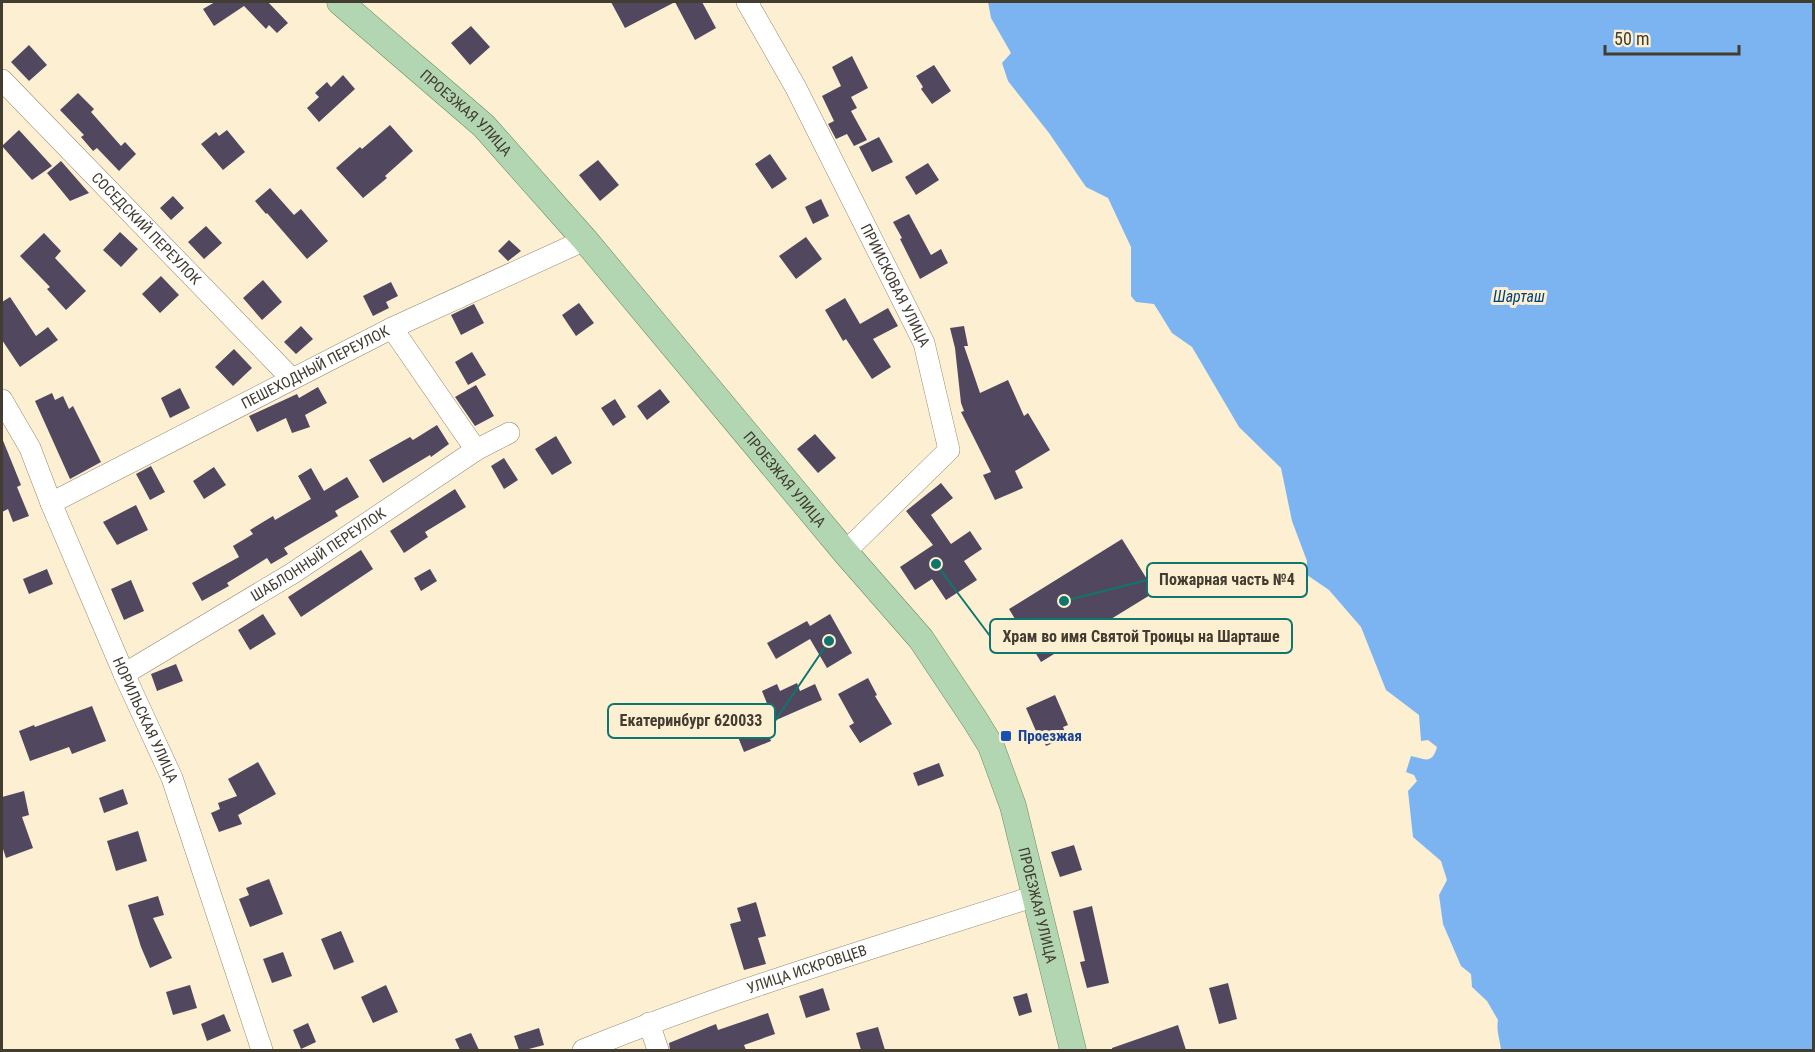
<svg xmlns="http://www.w3.org/2000/svg" width="1815" height="1052" font-family="'Roboto Condensed',sans-serif">
	<rect width="100%" height="100%" fill="#fdefd2"/>
	<path fill="#7cb4f1" d="M988 2H1813V1050H1501C1500 1039 1496 1031 1498 1020L1487 1001 1472 987 1471 974 1461 966 1443 924 1439 895 1447 880 1441 861 1413 837 1408 791 1417 781 1414 775 1406 772 1411 756C1423 758 1432 766 1437 747L1428 740 1421 741 1419 715 1386 690 1361 627 1329 590 1307 575V561L1292 521 1281 468 1239 427 1192 347 1172 333 1154 304 1136 302 1131 296V247L1108 198 1086 187 1049 133 1008 81 1002 63 1011 53 991 18Z"/>
	<path fill="#514860" d="M215 2H268L288 23 277 33 269 25 266 29 244 6 214 26 203 9Z
		M611 2H702L716 28 695 40 675 2 625 28Z
		M471 26 490 47 470 65 451 43Z
		M29 45 47 65 29 81 11 62Z
		M852 56 868 88 851 97 857 108 851 111 867 140 854 146 847 134 836 139 828 124 834 121 822 96 841 86 832 67Z
		M934 65 951 91 932 104 921 89 923 87 916 76Z
		M343 75 355 89 319 122 307 108 319 97 315 93 327 82 331 87Z
		M78 93 94 109 91 112 121 146 125 142 136 154 119 171 97 148 93 151 81 137 84 135 60 110Z
		M390 125 413 151 385 176 387 178 363 198 336 168 360 147 362 149Z
		M19 130 52 166 32 180 2 146Z
		M227 130 245 152 223 170 201 144 216 132 219 136Z
		M879 137 893 162 872 172 859 147Z
		M770 154 787 179 772 189 755 164Z
		M598 160 619 185 600 201 579 175Z
		M61 161 89 193 70 201 47 173Z
		M928 163 939 180 916 195 905 177Z
		M270 188 294 215 301 209 328 241 307 259 267 213 266 214 255 201Z
		M173 196 184 208 171 220 160 208Z
		M821 199 829 216 813 224 805 207Z
		M909 214 931 255 941 249 948 263 920 279 900 239 902 238 893 222Z
		M206 226 222 243 204 259 188 242Z
		M120 232 138 249 121 267 103 250Z
		M44 233 61 251 55 258 86 291 66 310 47 289 50 287 20 256Z
		M806 237 822 259 796 279 779 256Z
		M509 240 521 251 508 261 498 251Z
		M161 276 179 295 160 313 142 294Z
		M263 280 282 302 262 320 243 298Z
		M391 282 398 296 386 302 389 308 373 316 363 296Z
		M10 297 36 336 48 327 58 340 20 367 2 340V302Z
		M845 298 860 324 888 308 898 326 873 339 891 367 872 379 846 339 843 341 825 310Z
		M579 303 594 323 576 336 562 315Z
		M474 304 484 323 461 335 451 315Z
		M301 326 313 339 296 354 284 342Z
		M964 326 968 346H964L980 393 1008 380 1024 416 1028 413 1050 450 1015 471 1023 488 995 500 983 475 991 472 961 412 964 411 961 403 955 348 950 328Z
		M234 349 252 368 233 386 215 367Z
		M472 352 486 375 468 385 455 362Z
		M476 385 494 416 475 426 455 397Z
		M318 387 327 403 305 415 310 427 292 433 286 418 257 432 249 416 297 394 299 398Z
		M180 388 190 408 170 418 161 398Z
		M660 389 670 402 647 420 637 406Z
		M52 393 55 400 63 396 69 409 73 406 101 462 70 479 35 401Z
		M615 399 626 417 613 426 601 408Z
		M437 425 449 444 431 457 430 455 383 483 369 460 410 437 413 440Z
		M815 434 836 458 818 473 797 449Z
		M556 436 572 463 552 475 535 449Z
		M2 438 21 485 17 487 29 516 13 522 8 509 2 512Z
		M504 458 518 480 504 489 491 466Z
		M151 466 165 492 150 500 136 474Z
		M214 467 226 485 204 499 193 481Z
		M311 468 324 491 347 477 359 497 335 511 338 516 284 548 288 554 271 564 267 558 227 583 229 586 202 601 192 583 239 557 233 546 253 534 250 530 273 516 275 520 311 499 298 476Z
		M941 483 953 498 931 515 951 544 970 531 982 549 964 561 977 580 946 600 932 579 915 590 900 567 933 545 906 511Z
		M455 489 466 507 425 532 428 537 404 553 390 531Z
		M136 505 148 530 117 545 103 522Z
		M1122 539 1155 592 1041 662 1009 609Z
		M361 550 373 569 301 617 288 597Z
		M47 569 53 584 29 594 23 579Z
		M430 569 437 581 421 591 414 578Z
		M131 580 144 611 124 620 111 589Z
		M263 614 276 634 250 650 238 630Z
		M830 614 852 653 827 668 810 639 776 659 767 643 807 621 810 626Z
		M176 664 183 681 157 691 151 674Z
		M868 678 877 695 875 696 892 724 860 743 849 726 854 723 838 694Z
		M797 683 800 691 815 684 822 700 774 721 762 691 777 684 780 691Z
		M1055 695 1068 725 1063 727 1067 737 1046 746 1042 737 1039 738 1026 708Z
		M92 706 106 741 72 754 69 747 30 761 19 731 34 725 35 727Z
		M762 717 771 741 744 752 734 727Z
		M258 762 276 794 238 815 242 824 219 832 211 813 220 809 218 803 237 796 228 779Z
		M939 763 944 776 918 786 913 773Z
		M123 789 128 804 104 813 99 798Z
		M24 791 29 815 22 817 33 848 6 858 2 846V797Z
		M138 831 147 861 116 871 107 841Z
		M1074 845 1082 870 1060 877 1051 852Z
		M269 879 283 914 250 927 239 899 249 895 246 888Z
		M158 896 164 915 153 918 172 958 150 968 141 947 128 905Z
		M756 902 766 936 758 938 766 964 744 970 730 924 741 921 737 908Z
		M1092 906 1109 983 1087 988 1080 962 1085 961 1073 911Z
		M341 931 354 962 334 970 321 939Z
		M283 952 292 976 272 983 263 959Z
		M1228 983 1237 1019 1219 1024 1209 988Z
		M190 985 197 1008 173 1015 166 992Z
		M386 985 398 1012 373 1023 361 997Z
		M823 988 830 1010 806 1018 799 996Z
		M1027 993 1032 1012 1019 1016 1013 997Z
		M768 1013 775 1034 744 1045 746 1050H670L669 1043 716 1024 718 1030Z
		M224 1014 231 1031 207 1041 201 1024Z
		M308 1023 316 1042 301 1049 293 1030Z
		M1178 1025 1186 1050H1112V1048Z
		M878 1027 885 1050H861L856 1033Z
		M539 1028 544 1045 525 1050H519L514 1036Z
		M471 1033 479 1050H460L455 1039Z"/>
	<g fill="none" stroke-linecap="round" stroke-linejoin="round">
		<g stroke="#96896e" stroke-width="22">
			<g id="minor">
				<path id="s1" d="M747 2 796 88 924 343 949 450 845 552"/>
				<path id="s2" d="M2 80 291 378"/>
				<path d="M392 328 476 450"/>
				<path id="s3" d="M2 400 30 448 51 503 124 674 172 778 262 1050"/>
				<path id="s4" d="M51 503 392 328 585 240"/>
				<path id="s5" d="M124 674 293 573 476 450 509 433"/>
				<path d="M649 1023 658 1050"/>
				<path id="s6" d="M583 1050C730 990 884 945 1035 896"/>
			</g>
		</g>
		<g stroke="#6a8e64" stroke-width="27">
			<g id="major">
				<path id="s7" d="M340 2 484 126 585 240 845 552 921 639 975 720 991 746 1013 806 1073 1050"/>
			</g>
		</g>
		<use href="#minor" stroke="#fff" stroke-width="21"/>
		<use href="#major" stroke="#b3d6b2" stroke-width="26"/>
	</g>
	<rect fill="#1a4fb4" stroke="#fdefd2" stroke-width="2" x="1000" y="730" width="12" height="12" rx="3"/>
	<g text-anchor="middle" stroke-width="6" stroke-linejoin="round" paint-order="stroke">
		<g font-size="15" fill="#423c31" stroke="#fdefd2">
			<text dy="5" stroke="none"><textPath href="#s7" startOffset="168">ПРОЕЗЖАЯ УЛИЦА</textPath></text>
			<text dy="5" stroke="none"><textPath href="#s2" startOffset="207">СОСЕДСКИЙ ПЕРЕУЛОК</textPath></text>
			<text dy="5" stroke="none"><textPath href="#s1" startOffset="320">ПРИИСКОВАЯ УЛИЦА</textPath></text>
			<text dy="5" stroke="none"><textPath href="#s4" startOffset="297">ПЕШЕХОДНЫЙ ПЕРЕУЛОК</textPath></text>
			<text dy="5" stroke="none"><textPath href="#s7" startOffset="654">ПРОЕЗЖАЯ УЛИЦА</textPath></text>
			<text dy="5" stroke="none"><textPath href="#s5" startOffset="228">ШАБЛОННЫЙ ПЕРЕУЛОК</textPath></text>
			<text dy="5" stroke="none"><textPath href="#s3" startOffset="351">НОРИЛЬСКАЯ УЛИЦА</textPath></text>
			<text dy="5" stroke="none"><textPath href="#s7" startOffset="1158">ПРОЕЗЖАЯ УЛИЦА</textPath></text>
			<text dy="5" stroke="none"><textPath href="#s6" startOffset="238">УЛИЦА ИСКРОВЦЕВ</textPath></text>
		</g>
		<g font-size="15" font-weight="bold" fill="#164399" stroke="#fdefd2" text-anchor="start">
			<text x="1018" y="741">Проезжая</text>
		</g>
		<g font-size="16" font-style="italic" fill="#03437a" stroke="#fdefd2">
			<text x="1519" y="302">Шарташ</text>
		</g>
	</g>
	<path fill="none" stroke="#0f766e" stroke-width="2" d="M1064 601L1147 580M936 564L990 636M829 641L775 721"/>
	<g fill="#0f766e" stroke="#fdefd2" stroke-width="2">
		<circle cx="1064" cy="601" r="6"/>
		<circle cx="936" cy="564" r="6"/>
		<circle cx="829" cy="641" r="6"/>
	</g>
	<g fill="#fdefd2" stroke="#0f766e" stroke-width="2">
		<rect x="1147" y="563" width="160" height="34" rx="6"/>
		<rect x="990" y="619" width="302" height="34" rx="6"/>
		<rect x="608" y="704" width="167" height="34" rx="6"/>
	</g>
	<g font-size="16" text-anchor="middle" font-weight="bold" fill="#423c31">
		<text x="1227" y="585">Пожарная часть №4</text>
		<text x="1141" y="642">Храм во имя Святой Троицы на Шарташе</text>
		<text x="691" y="726">Екатеринбург 620033</text>
	</g>
	<rect width="1815" height="1052" fill="none" stroke="#423c31" stroke-width="6"/>
	<path d="M1605 45v9h134v-9" fill="none" stroke="#423c31" stroke-width="3"/>
	<text x="1614" y="45" font-size="18" fill="#423c31" stroke="#fdefd2" stroke-width="4.5" paint-order="stroke">50 m</text>
</svg>
